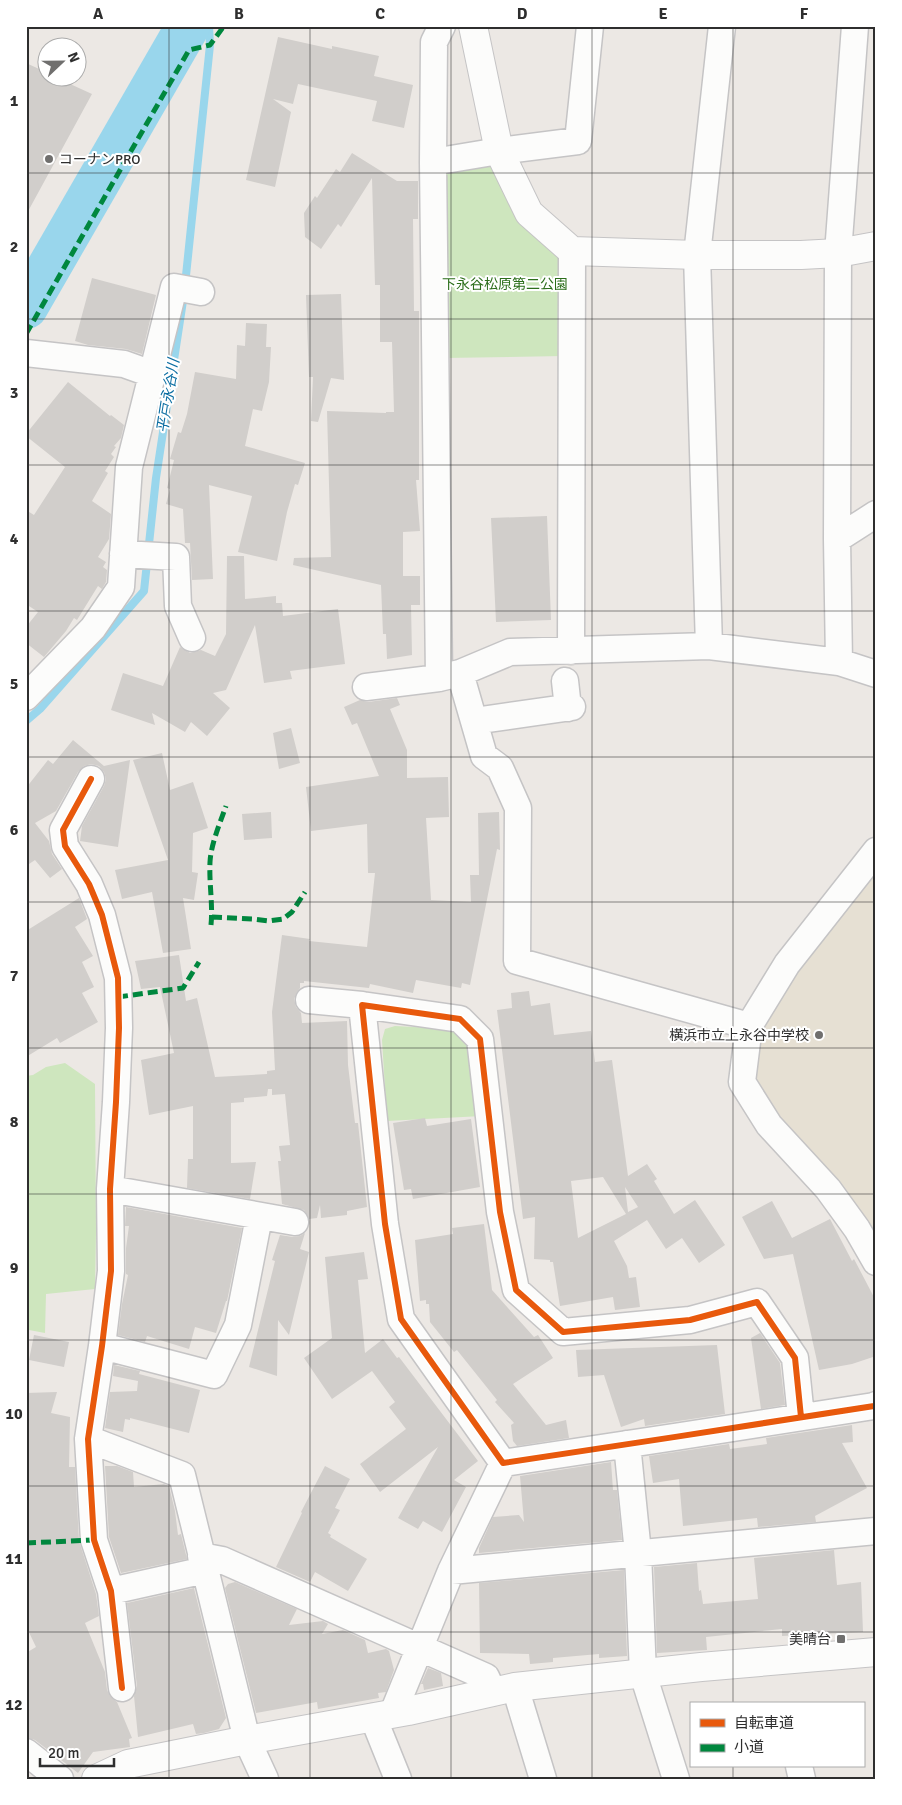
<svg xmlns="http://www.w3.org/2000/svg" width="902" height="1805" font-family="Signika,'Noto Sans JP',sans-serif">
	<rect width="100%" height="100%" fill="#ece8e4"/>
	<path fill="#e6e0d3" d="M876 867V1243L754 1087 751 1061 772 1008 817 940Z"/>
	<path fill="#cee6be" d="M494 163 565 257 564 356 444 358 443 171Z
		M395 1026 433 1028 454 1031 471 1040 482 1116 387 1121 382 1040 385 1029Z
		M65 1063 95 1084 96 1232 95 1289 46 1294 45 1333 29 1330 26 1349V1076L33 1075 46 1067Z"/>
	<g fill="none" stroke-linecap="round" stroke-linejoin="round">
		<path stroke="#99d6ec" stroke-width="8" d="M185 285 210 45 209 26
			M26 721 40 709 144 591 156 478 183 301"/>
		<path stroke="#99d6ec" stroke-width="44" d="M26 307 188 26"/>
	</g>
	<path fill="#d1cecb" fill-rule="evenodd" d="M278 37 332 49V46L379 56 374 76 413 85 404 128 372 121 377 101 298 84 293 104 273 99 291 112 275 187 246 180Z
		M26 63 48 73V78H57L92 94 26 215Z
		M352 153 397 181H418V219H413L414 311H419V480H416L420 531 403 532V576H420V605H411L412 655 387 659 386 634H383L381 585 293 565 294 558 331 557 327 411 386 413V412H394L392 342H380V285H375L372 178 341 227 338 224 321 249 305 237 304 213 315 196 317 198 336 169 340 172Z
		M92 278 156 295 142 354 126 349 88 345 75 341Z
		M341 294 344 380 331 378 318 422 311 421 313 377H309L306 295Z
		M246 323 267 324 266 347H271L269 382 262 411 253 409 245 446 305 463 298 485 295 484 287 512 277 561 238 552 252 496 209 485 213 579 192 580 190 543H185L183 509 166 504 170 489 167 488 174 460 170 459 178 432 181 433 187 414 195 372 236 379 237 345 245 346Z
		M68 382 110 416 111 415 124 425 121 438 114 446 116 447 111 454 114 457 105 471 108 473 92 501 111 514 109 539 98 557 106 562 103 567 107 570 106 582 102 589 98 586 77 620 74 618 66 631 44 657 26 643V627L38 612 26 604V510L34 515 65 467 26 436V434Z
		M547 516 551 620 496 622 491 518Z
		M227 556H244L245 599 276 596V603H282L283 616 338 609 345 664 290 671 292 679 264 683 255 625 226 690 213 693 230 708 207 736 191 722 185 732 152 713 155 725 111 710 123 673 163 686 180 647 190 653 201 650 215 656 226 634Z
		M397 698 400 705 390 709 407 750V778L448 777 449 817 426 818 431 900 471 902 470 875H479L478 813 499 812 500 850 497 849 470 985 462 983 461 988 416 980 413 993 370 984 369 988 304 981V983H300V988L297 992 294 999 296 1007 301 1013 302 1023 347 1021 348 1065 355 1123H358L367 1207 347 1211V1215L321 1218 320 1205 317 1218 309 1219 304 1210 282 1204 278 1161H281L279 1146 290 1145 285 1094 272 1095V1089H268L267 1096 244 1098V1102L231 1103V1163L256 1162 250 1199 187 1188 188 1159H193V1106L149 1115 141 1060 174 1053 160 987 141 989 135 961 179 955 186 1001 197 998 215 1077 267 1074V1071L275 1070 272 1012 282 935 310 939 309 941 367 947 375 873H368L367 824 311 831 306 787 379 776 357 723 352 725 344 707 360 700 368 702Z
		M291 728 300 763 279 769 273 733Z
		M73 740 104 766 130 760 118 847 80 841 82 826 104 786 106 779 104 772 99 766 91 764 84 766 78 772 56 811 35 823 49 841 52 854 62 869 50 878 35 860 26 866V788L48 760 53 764Z
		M162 753 170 790 193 782 208 828 193 833 192 872 198 873 194 900 183 898 191 949 163 953 152 892 122 899 115 870 168 860 133 760Z
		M271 812 272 838 244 840 242 814Z
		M79 898 87 919 75 927 93 956 82 962 94 987 82 993 98 1022 60 1043 57 1038 26 1057V931Z
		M529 991 531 1006 550 1003 554 1035 591 1031 595 1062 612 1060 628 1176 647 1164 657 1179 654 1181 674 1214 695 1200 725 1245 699 1263 682 1238 666 1249 647 1220 614 1241 627 1266 629 1278 636 1277 640 1307 615 1310 613 1297 560 1306 553 1262H550V1260L534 1259 535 1217 523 1219 497 1010 512 1008 511 993ZM603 1177 626 1214 578 1238 571 1181ZM625 1187 638 1207 628 1212Z
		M425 1118 427 1126 471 1119 480 1187 413 1199 411 1189 404 1190 393 1123Z
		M772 1201 792 1238 830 1219 852 1261 854 1259 876 1301V1356L852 1364 819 1370 793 1254 764 1259 742 1217Z
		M126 1207 242 1228 227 1301H226L216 1333 195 1327 189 1349 147 1336 145 1342 118 1335 122 1304 128 1275 126 1274V1248L129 1226H125Z
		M484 1224 492 1290 534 1337 538 1335 553 1358 513 1384 546 1425 566 1420 569 1438 517 1446 513 1441 511 1425 514 1423 495 1402 497 1400 457 1350 454 1352 430 1322 429 1304H426V1300L420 1301 415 1240 453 1234 452 1228Z
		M305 1233 300 1249 309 1252 289 1335 278 1320 277 1376 249 1367 275 1261 272 1260 280 1235 293 1237 300 1236Z
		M364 1252 368 1279 358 1280 365 1353 383 1339 397 1358 399 1357 478 1461 454 1480 466 1487 442 1532 423 1521 418 1529 398 1518 438 1447 380 1492 360 1464 406 1429 389 1407 395 1402 372 1371 332 1399 304 1358 332 1338 325 1257Z
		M760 1333 780 1363 785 1405 761 1409 751 1338Z
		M34 1335 69 1342 64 1367 29 1360Z
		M717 1345 725 1414 645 1426 644 1419 621 1427 604 1375 578 1377 576 1350Z
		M114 1365 140 1371 139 1374 200 1390 189 1433 130 1418V1420L125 1419 123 1432 105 1428 110 1392 137 1391 138 1381 113 1376Z
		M57 1392 51 1413 70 1417 69 1467H75L79 1541 96 1594 99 1616 85 1623 105 1672 107 1690 110 1696 117 1702 132 1738 129 1739 130 1747 93 1752 78 1773 35 1740 26 1737V1653L36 1647 26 1626V1393Z
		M852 1425 853 1442 842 1443 867 1488 815 1516 816 1522 758 1527 757 1518 683 1526 679 1479 653 1483 649 1456 729 1444 730 1449 767 1444 766 1438Z
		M611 1462 613 1490H617L622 1540 479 1553V1548L493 1517 519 1515 524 1522 520 1476Z
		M105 1466H117L133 1472 134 1487 164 1484 169 1486 175 1511 178 1535 181 1534 187 1559 121 1573 109 1537Z
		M325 1466 350 1479 335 1508 340 1510 328 1533 331 1535 330 1537 367 1559 348 1591 315 1572 310 1582 276 1567 302 1513 301 1512Z
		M834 1550 837 1585 861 1582 863 1632 782 1636V1629L706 1637 707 1650 657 1653 654 1567 697 1563 699 1591 701 1590 703 1604 758 1599 754 1558Z
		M624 1570 627 1656 599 1658V1654L553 1658V1662L530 1664 529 1654 480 1653 479 1583Z
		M235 1582 297 1609 289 1625 323 1621 328 1624 322 1634 343 1630 365 1640 368 1653 386 1649 389 1651 394 1670 386 1692 378 1693 379 1698 318 1709 317 1702 256 1713 225 1588 228 1584Z
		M194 1588 226 1718 219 1729 204 1733 196 1734 193 1724 138 1737 134 1696 137 1686 127 1603Z
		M428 1668 441 1673 443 1686 424 1690 423 1684H421Z"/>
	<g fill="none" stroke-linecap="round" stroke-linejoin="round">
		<g stroke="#c5c4c5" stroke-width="29">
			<path id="minor" d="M433 162 499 151 578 141 590 26
				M26 353 124 364 152 374
				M837 539 876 514
				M123 554 176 557 178 606 192 638
				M709 646 697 255 722 26
				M571 651 572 251
				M839 662 837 539 838 253 855 26
				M460 673 484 756 500 768 518 808 517 961 749 1026
				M439 678 433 162 434 42 442 26
				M565 681 568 708
				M366 687 439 678 460 673 510 652 709 646 839 662 876 674
				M26 697 93 628 121 587 129 467 174 287 201 292
				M474 721 572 707
				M91 779 63 830 65 846 89 884 102 915 118 978 119 1028 116 1102 110 1189 111 1271 102 1346 88 1439 94 1540 111 1591 122 1688
				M876 851 787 964 749 1026 742 1082 769 1125 828 1189 857 1229 876 1262
				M309 1000 362 1005
				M110 1189 295 1222
				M102 1346 214 1375 238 1325 259 1217
				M801 1417 795 1358 757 1302 690 1320 563 1332 516 1290 500 1212 480 1039 460 1019 362 1005 385 1224 401 1319 503 1463C627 1444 750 1426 874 1406L876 1405
				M88 1439 182 1475 247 1740 265 1779
				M627 1444 638 1553 643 1674 676 1779
				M201 1556 222 1560 486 1677 493 1692
				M451 1571 876 1531
				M111 1591 205 1570
				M515 1687 543 1779
				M393 1713 451 1571 503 1463
				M373 1717 398 1779
				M26 1752 60 1779
				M799 1766 802 1779"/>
		</g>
		<g stroke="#c5c4c5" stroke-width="30">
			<path id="tertiary" d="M473 26 499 151 529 213 572 251 697 255H801L838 253 876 246
				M96 1779 128 1764 247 1740 408 1711 515 1687 701 1667 876 1652"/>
		</g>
		<use href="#minor" stroke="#fcfcfb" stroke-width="26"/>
		<use href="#tertiary" stroke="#fcfcfb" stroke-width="28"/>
		<path stroke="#00873e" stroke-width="5" stroke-dasharray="10 5" stroke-linecap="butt" d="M26 334 189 50 210 45 224 26
			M212 917 252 919 269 921 283 919 292 912 305 892
			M211 925C213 904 209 884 210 862 211 844 220 823 226 806
			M118 997 183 988 199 962
			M26 1543 94 1540"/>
		<g stroke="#fff" stroke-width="9">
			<path id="cycleway" d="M91 779 63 830 65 846 89 884 102 915 118 978 119 1028 116 1102 110 1189 111 1271 102 1346 88 1439 94 1540 111 1591 122 1688
				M801 1417 795 1358 757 1302 690 1320 563 1332 516 1290 500 1212 480 1039 460 1019 362 1005 385 1224 401 1319 503 1463C627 1444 750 1426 874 1406L876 1405"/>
		</g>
		<use href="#cycleway" stroke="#e8590c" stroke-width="6"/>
	</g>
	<path fill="none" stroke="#2e2e2e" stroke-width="1" stroke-opacity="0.55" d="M169 26V1779M310 26V1779M451 26V1779M592 26V1779M733 26V1704M26 173H876M26 319H876M26 465H876M26 611H876M26 757H876M26 902H876M26 1048H876M26 1194H876M26 1340H876M26 1486H876M26 1632H876M733 1766V1779"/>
	<g fill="#706f6e" stroke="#fff" stroke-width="2">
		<circle cx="49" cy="159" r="5"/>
		<circle cx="819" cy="1035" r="5"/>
		<rect x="836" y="1634" width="10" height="10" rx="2.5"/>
	</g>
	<g text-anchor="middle" stroke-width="4" stroke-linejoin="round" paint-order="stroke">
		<g font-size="14" fill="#2e2e2e" stroke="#fff" text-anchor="end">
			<text x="59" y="164" text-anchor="start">コーナンPRO</text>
			<text x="809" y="1040">横浜市立上永谷中学校</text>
			<text x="831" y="1644">美晴台</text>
		</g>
		<g font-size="14" fill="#2c6e1b" stroke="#fff">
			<text x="505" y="289">下永谷松原第二公園</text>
		</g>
		<g font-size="15" font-style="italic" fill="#0d6fa3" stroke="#fff">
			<text transform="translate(168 396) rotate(-81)" y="5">平戸永谷川</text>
		</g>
	</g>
	<rect width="902" height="1805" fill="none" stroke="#ffffff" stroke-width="55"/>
	<rect x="690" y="1702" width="175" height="65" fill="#ffffff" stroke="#ababab"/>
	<rect x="700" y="1719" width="25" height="8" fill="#e8590c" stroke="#ababab"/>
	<text x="734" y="1728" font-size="15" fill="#2e2e2e">自転車道</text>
	<rect x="700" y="1744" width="25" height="8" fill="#00873e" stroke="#ababab"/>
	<text x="734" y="1752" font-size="15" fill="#2e2e2e">小道</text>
	<g transform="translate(62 62) rotate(68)"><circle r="24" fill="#ffffff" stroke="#ababab"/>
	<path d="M0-4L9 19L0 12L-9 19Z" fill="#706f6e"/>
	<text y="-8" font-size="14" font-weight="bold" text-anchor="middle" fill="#2e2e2e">N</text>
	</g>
	<path d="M40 1758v8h74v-8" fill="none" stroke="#2e2e2e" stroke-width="2.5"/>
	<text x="48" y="1758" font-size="15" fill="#2e2e2e" stroke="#ffffff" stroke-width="4" paint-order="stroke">20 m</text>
	<rect x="28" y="28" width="846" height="1750" fill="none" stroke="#2e2e2e" stroke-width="2"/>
	<g font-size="16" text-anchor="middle" font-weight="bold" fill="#2e2e2e">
		<text x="98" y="19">A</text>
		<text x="239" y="19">B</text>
		<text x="380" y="19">C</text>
		<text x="522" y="19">D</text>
		<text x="663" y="19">E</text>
		<text x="804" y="19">F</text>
		<text x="14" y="106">1</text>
		<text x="14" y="252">2</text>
		<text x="14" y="398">3</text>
		<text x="14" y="544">4</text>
		<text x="14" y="689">5</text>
		<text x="14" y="835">6</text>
		<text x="14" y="981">7</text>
		<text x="14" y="1127">8</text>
		<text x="14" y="1273">9</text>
		<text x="14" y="1419">10</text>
		<text x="14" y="1564">11</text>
		<text x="14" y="1710">12</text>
	</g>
</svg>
